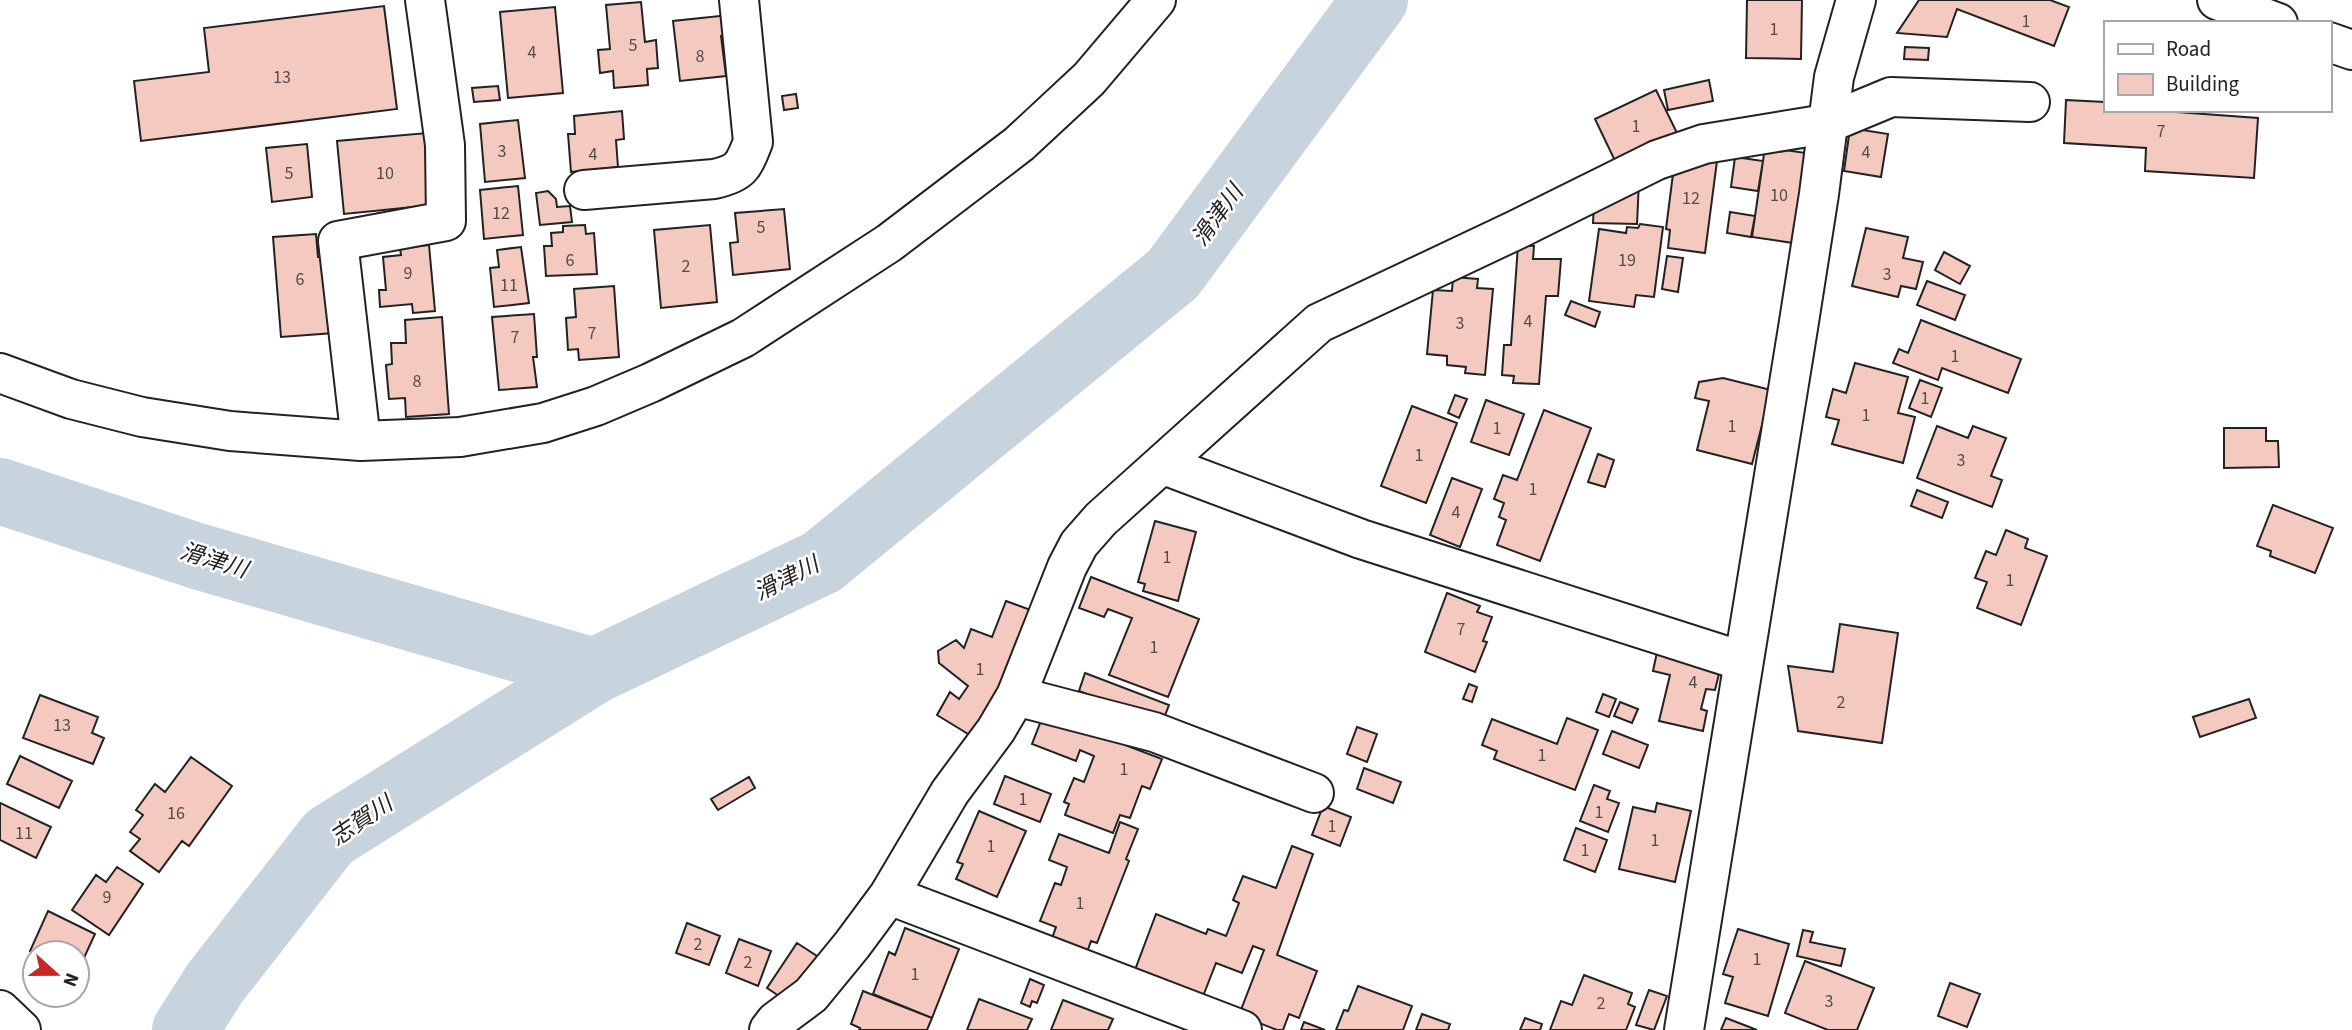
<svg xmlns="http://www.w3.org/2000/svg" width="2352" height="1030" font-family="'Source Sans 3','Noto Sans JP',sans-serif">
	<rect width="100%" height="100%" fill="#fff"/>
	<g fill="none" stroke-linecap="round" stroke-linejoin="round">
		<path stroke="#c7d3dd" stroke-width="66" d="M0 491 197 556 594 671
			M185 1030 215 983 329 837 594 671 822 562 1173 274 1375 0"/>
	</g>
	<path fill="#f3c9c0" stroke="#222" stroke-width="2" d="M1747 0H1802L1801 59 1746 58Z
		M1919 0H2050L2069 7 2054 46 1957 9 1947 37 1897 33Z
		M641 2 645 42 656 40 658 68 647 69 648 85 614 88 613 71 600 73 598 50 610 49 606 5Z
		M384 6 397 109 141 141 134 81 209 72 204 28Z
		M555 7 563 93 508 98 500 12Z
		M729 15 731 35 721 36 726 76 680 81 673 21Z
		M1905 47 1929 48 1928 60 1904 59Z
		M1709 80 1713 101 1668 110 1664 90Z
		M498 86 500 100 474 102 472 88Z
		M1656 90 1677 133 1616 163 1595 119Z
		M796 94 798 108 784 110 782 96Z
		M2066 100 2105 102V110H2149L2258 118 2254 178 2145 171 2146 148 2064 143Z
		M622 111 624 139 616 140 618 167 571 172 568 134H575L574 116Z
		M518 120 525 178 485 182 480 124Z
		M1850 128 1888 134 1881 177 1844 171Z
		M427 133 433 205 344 214 337 141Z
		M307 144 312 197 272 202 266 148Z
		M1765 147 1806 153 1793 243 1752 237Z
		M1735 157 1763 161 1758 191 1731 187Z
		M1717 161 1705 253 1668 248 1670 230 1666 229 1674 166Z
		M1639 181 1637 224 1593 223 1594 202Z
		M518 186 523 235 484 239 480 190Z
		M548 191 556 199 557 207 570 206 572 222 540 225 536 193Z
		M784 209 790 269 733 275 730 243 738 242 735 213Z
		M1730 212 1755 216 1751 237 1727 233Z
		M1640 224 1663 227 1654 297 1636 295 1634 307 1589 301 1599 229 1626 233 1627 227 1638 228Z
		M585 225 586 234 594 233 597 274 546 276 544 246H552L551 233 563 232V226Z
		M710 225 717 302 661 308 654 230Z
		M1866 228 1908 237 1903 258 1923 262 1916 289 1901 286 1898 297 1852 286Z
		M316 234 318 257H323L334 333 281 337 273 237Z
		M429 245 435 311 413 313 412 304 380 307 379 290H386L383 257 401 255 400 248Z
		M1518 245 1534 246 1533 259H1561L1558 296H1546L1539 384 1513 383 1514 376 1502 375 1504 345H1511Z
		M521 247 529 303 494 307 490 268 499 267 497 250Z
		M1944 252 1970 266 1960 284 1935 270Z
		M1667 256 1683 258 1678 292 1662 289Z
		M1453 277 1478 279 1477 288 1493 289 1485 375 1465 373 1466 367 1447 365V356L1427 354 1433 290 1452 291Z
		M1927 281 1965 295 1955 320 1917 305Z
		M614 286 619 357 579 360 578 349 568 350 566 318 576 317 574 289Z
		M1571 301 1600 312 1595 327 1565 315Z
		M534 314 537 357H533L537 387 499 390 492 317Z
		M442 317 449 414 406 417 405 398 389 399 386 365 392 364 391 343H406L405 320Z
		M1921 320 2021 359 2008 393 1942 368 1938 380 1893 363 1899 349 1908 353Z
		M1855 363 1908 377 1898 413 1915 417 1903 463 1832 444 1839 420 1826 417 1833 389 1846 393Z
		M1723 378 1771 390 1752 464 1697 450 1709 401 1695 398 1699 382Z
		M1920 380 1942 388 1931 417 1909 408Z
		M1455 395 1467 399 1459 418 1448 413Z
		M1486 400 1524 414 1509 455 1471 442Z
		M1412 406 1457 423 1426 503 1381 486Z
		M1544 410 1591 428 1540 561 1497 545 1506 520 1499 517 1504 503 1494 499 1503 475 1517 480Z
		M1937 426 1968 438 1973 426 2006 438 1991 476 2002 480 1992 507 1917 478Z
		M2224 428H2266V441H2278L2279 467 2224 468Z
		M1598 454 1614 460 1605 487 1588 482Z
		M1452 478 1482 489 1460 547 1430 535Z
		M1917 490 1948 502 1942 518 1911 506Z
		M2273 505 2333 528 2315 573 2270 556 2271 551 2257 546Z
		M1155 521 1196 532 1178 601 1143 591 1145 584 1138 582Z
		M2006 530 2028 539 2025 548 2047 556 2021 625 1977 608 1987 582 1975 578 1986 551 1996 555Z
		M1091 577 1199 619 1168 697 1109 675 1132 618 1108 609 1104 617 1079 608Z
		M1447 593 1480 606 1477 612 1492 617 1483 641 1487 642 1475 672 1425 652Z
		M1006 601 1036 612 1000 704 973 737 937 715 950 692 959 699 968 686 939 663 938 651 956 640 964 648 971 629 992 637Z
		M1840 624 1898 633 1882 743 1798 731 1788 666 1833 672Z
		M1657 652 1721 666 1715 690 1706 689 1701 709 1707 711 1703 731 1659 721 1670 675 1653 671Z
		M1085 673 1169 705 1162 723 1079 691Z
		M1469 684 1477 687 1472 702 1463 699Z
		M1603 694 1616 699 1609 717 1596 712Z
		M40 695 98 717 92 733 104 738 93 764 23 738Z
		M2249 699 2256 718 2200 737 2193 717Z
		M1620 702 1638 709 1632 723 1614 716Z
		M1044 713 1128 739 1125 745 1162 759 1150 789 1142 786 1130 818 1120 815 1113 833 1065 815 1069 804 1064 802 1074 778 1084 782 1094 756 1080 750 1076 761 1032 744Z
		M1567 718 1598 730 1575 790 1494 759 1497 751 1482 745 1492 719 1557 744Z
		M1357 727 1377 734 1367 762 1347 754Z
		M1612 731 1648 745 1639 768 1603 754Z
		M20 756 72 781 59 808 7 784Z
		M191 757 232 786 189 846 182 841 159 872 130 851 140 839 130 832 143 815 136 810 155 784 165 792Z
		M1364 768 1401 782 1393 803 1357 789Z
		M1005 776 1051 794 1040 822 994 804Z
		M749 777 755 788 718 810 711 799Z
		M1594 785 1610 791 1607 799 1619 803 1608 832 1580 821Z
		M0 803 51 827 36 858 0 840Z
		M1657 803 1691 811 1675 882 1619 869 1633 807 1655 812Z
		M1323 806 1351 817 1340 846 1312 835Z
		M979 811 1026 831 997 897 956 879 963 864 957 862Z
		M1120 822 1138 829 1126 859 1129 861 1097 943 1091 941 1085 958 1050 944 1056 927 1040 921 1055 883 1061 885 1067 867 1049 860 1059 834 1109 853Z
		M1576 828 1607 840 1595 872 1564 860Z
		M1292 846 1313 854 1277 955 1317 971 1299 1018 1289 1014 1283 1030H1277L1239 1015 1264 950 1253 946 1242 973 1216 963 1200 1004 1132 978 1156 914 1206 934 1208 929 1226 936 1239 903 1233 900 1243 876 1276 888Z
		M117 867 143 884 109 935 72 910 96 875 106 882Z
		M48 911 95 934 77 973V953L35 954 30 951Z
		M687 923 720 936 709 965 676 953Z
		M905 928 959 949 932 1018 873 994 889 952 895 955Z
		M1738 929 1789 944 1768 1016 1725 1003 1733 977 1723 974Z
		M1803 930 1813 932 1810 942 1845 949 1841 966 1797 956Z
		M739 939 771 951 758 986 726 973Z
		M797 943 820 958 782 998 767 988Z
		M1805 961 1874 988 1857 1030H1828L1785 1013Z
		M1584 975 1632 993 1628 1004 1635 1007 1626 1030H1550L1561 1001 1572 1005Z
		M1030 979 1044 985 1037 1003 1032 1001 1030 1007 1021 1003Z
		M1950 983 1980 994 1967 1027 1938 1016Z
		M1358 986 1412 1006 1403 1030H1336L1344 1010 1348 1011Z
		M1649 990 1667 996 1654 1030 1636 1025Z
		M863 991 932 1018 927 1030H859L860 1028 851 1024Z
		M979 999 1032 1019 1027 1030H967Z
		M1063 1000 1113 1019 1108 1030H1051Z
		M1422 1014 1450 1024 1448 1030H1416Z
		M1525 1018 1542 1024 1540 1030H1520Z
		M1726 1018 1757 1030H1721Z
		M1304 1022 1325 1030H1301Z"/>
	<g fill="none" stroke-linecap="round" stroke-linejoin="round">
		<g stroke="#222" stroke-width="42">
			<path id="minor" d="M584 190 714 179C741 173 743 167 753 142L739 0
				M0 373 71 399 142 417 230 431 361 441 460 437 543 423 596 406 650 383 743 338 889 243 1019 144 1089 79 1156 0
				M361 441 338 241 446 221 445 145 425 0
				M1164 465 1361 539 1742 661
				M1016 696 1154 732 1314 793
				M889 895 1242 1030
				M0 1010 21 1030
				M769 1030 776 1021 811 995 852 945 889 895 950 792 996 730 1016 696 1067 567 1079 544 1101 519 1319 323 1516 230 1657 160 1704 144 1826 124 1891 97 2030 102
				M1684 1030 1798 328 1819 194 1834 77 1856 0"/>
		</g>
		<g stroke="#222" stroke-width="42">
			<path id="major" d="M2217 0 2278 23
				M2329 42 2352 50"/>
		</g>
		<use href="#minor" stroke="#fff" stroke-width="38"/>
		<use href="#major" stroke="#fff" stroke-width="38"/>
	</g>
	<g text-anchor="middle" stroke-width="5" stroke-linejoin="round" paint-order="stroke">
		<g font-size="18" fill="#564c4a">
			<text x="2026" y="27">1</text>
			<text x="1774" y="35">1</text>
			<text x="633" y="51">5</text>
			<text x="532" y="58">4</text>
			<text x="700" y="62">8</text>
			<text x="282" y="83">13</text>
			<text x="1636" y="132">1</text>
			<text x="2161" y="137">7</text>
			<text x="502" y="157">3</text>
			<text x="1866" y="158">4</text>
			<text x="593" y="160">4</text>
			<text x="289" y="179">5</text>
			<text x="385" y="179">10</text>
			<text x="1779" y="201">10</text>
			<text x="1691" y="204">12</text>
			<text x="501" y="219">12</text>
			<text x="761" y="233">5</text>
			<text x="570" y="266">6</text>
			<text x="1627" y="266">19</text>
			<text x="686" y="272">2</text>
			<text x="408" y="279">9</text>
			<text x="1887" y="280">3</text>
			<text x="300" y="285">6</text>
			<text x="509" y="291">11</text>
			<text x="1528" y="327">4</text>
			<text x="1460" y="329">3</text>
			<text x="592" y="339">7</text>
			<text x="515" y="343">7</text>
			<text x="1955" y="362">1</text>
			<text x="417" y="387">8</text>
			<text x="1925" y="404">1</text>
			<text x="1866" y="421">1</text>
			<text x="1732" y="432">1</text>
			<text x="1497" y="434">1</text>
			<text x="1419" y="461">1</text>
			<text x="1961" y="466">3</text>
			<text x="1533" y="495">1</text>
			<text x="1456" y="518">4</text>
			<text x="1167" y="563">1</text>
			<text x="2010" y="586">1</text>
			<text x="1461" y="635">7</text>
			<text x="1154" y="653">1</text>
			<text x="980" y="675">1</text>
			<text x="1693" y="688">4</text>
			<text x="1841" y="708">2</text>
			<text x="62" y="731">13</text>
			<text x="1542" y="761">1</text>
			<text x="1124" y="775">1</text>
			<text x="1023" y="805">1</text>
			<text x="1599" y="818">1</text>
			<text x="176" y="819">16</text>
			<text x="1332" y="832">1</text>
			<text x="24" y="839">11</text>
			<text x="1655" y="846">1</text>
			<text x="991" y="852">1</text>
			<text x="1585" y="856">1</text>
			<text x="107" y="903">9</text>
			<text x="1080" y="909">1</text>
			<text x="698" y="950">2</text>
			<text x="1757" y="965">1</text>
			<text x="748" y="968">2</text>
			<text x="915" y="980">1</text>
			<text x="1829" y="1007">3</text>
			<text x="1601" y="1009">2</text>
		</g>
		<g font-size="23" font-style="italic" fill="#222" stroke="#fff">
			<text transform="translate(1217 215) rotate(-54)" y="8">滑津川</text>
			<text transform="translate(214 560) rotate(17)" y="8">滑津川</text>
			<text transform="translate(786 578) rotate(-27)" y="8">滑津川</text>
			<text transform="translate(361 820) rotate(-34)" y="8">志賀川</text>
		</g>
	</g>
	<rect x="2104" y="21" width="228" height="91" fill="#ffffff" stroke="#a7a7a7" stroke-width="2"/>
	<rect x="2118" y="44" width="35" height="10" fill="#ffffff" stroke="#a7a7a7" stroke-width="2"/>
	<text x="2166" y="56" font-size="21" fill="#222222">Road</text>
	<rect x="2118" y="74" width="35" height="21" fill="#f3c9c0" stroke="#a7a7a7" stroke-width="2"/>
	<text x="2166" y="91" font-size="21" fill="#222222">Building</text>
	<g transform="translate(56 974) rotate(111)"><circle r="33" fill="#ffffff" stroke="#a7a7a7" stroke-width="2"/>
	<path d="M0-5L12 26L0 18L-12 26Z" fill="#c62828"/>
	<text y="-10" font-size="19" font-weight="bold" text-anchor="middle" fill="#222222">N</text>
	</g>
</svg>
